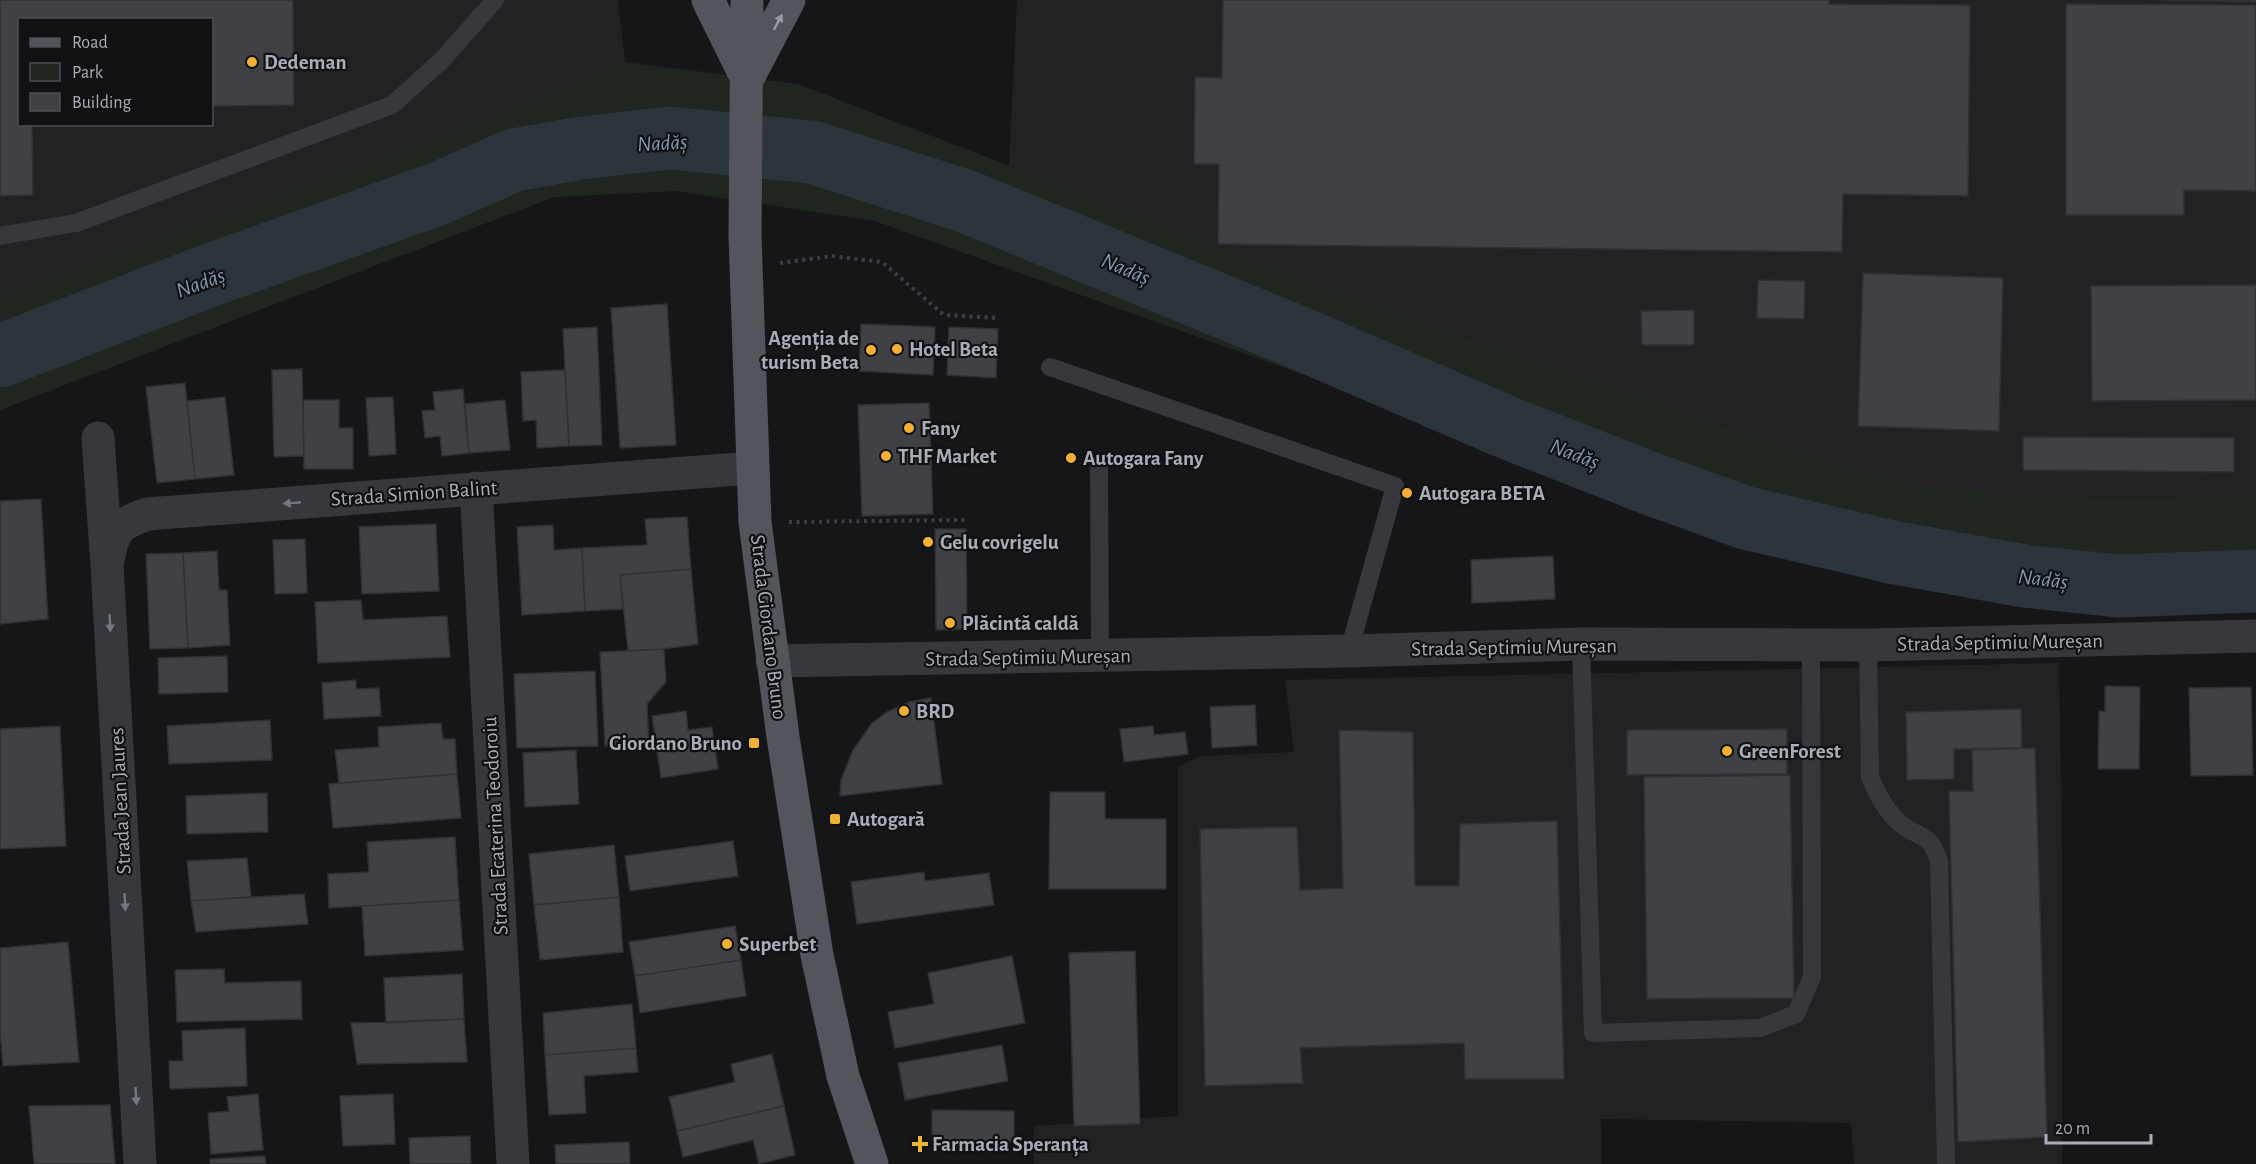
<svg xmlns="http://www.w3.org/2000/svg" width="2256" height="1164" font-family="'Alegreya Sans',sans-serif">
	<rect width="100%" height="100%" fill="#161618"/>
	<path fill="#222225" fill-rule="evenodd" d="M0 0H618L625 62 444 136 0 295ZM20 20H212V124H20Z
		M1017 0H2256V497L2010 498 1895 480 1819 458 1334 292 1009 166Z
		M2059 663 2062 853V1164H1854L1851 1123 1601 1119 1602 1164H1034V1126L1178 1116V767L1200 756 1294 752 1285 680Z"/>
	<path fill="#1e261f" d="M625 62 798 84 1334 292 1819 458 1895 480 2010 498 2256 497V605L2046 609 1886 584 875 221 677 191 554 197 0 410V295L444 136Z"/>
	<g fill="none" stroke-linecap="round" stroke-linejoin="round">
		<path stroke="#2c353c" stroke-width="63" d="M0 356 205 277 437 194 514 160 582 148 669 138 812 152 965 201 1297 337 1506 427 1649 483 1746 518 1892 552 2024 576 2118 586 2256 581"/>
	</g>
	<path fill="#404145" stroke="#303034" stroke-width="1.5" d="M0 0H293L294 105 212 106V20H20V124H32L33 195 0 196Z
		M1223 0H1829V4L1970 5 1968 196 1843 194 1842 252 1218 244 1219 164H1194L1195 77 1222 78Z
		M2158 0H2256V2Z
		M2066 4 2256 5V191L2184 190V215H2066Z
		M1863 273 2003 278 1999 431 1858 426Z
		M1758 280 1805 281 1804 319 1757 318Z
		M2256 285V400L2092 401 2091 286Z
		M667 304 676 445 620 448 611 308Z
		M1694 310V345H1642L1641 311Z
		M861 324 935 327 933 375 859 371Z
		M597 327 602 445 569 446 563 329Z
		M949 327 998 329 996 378 947 375Z
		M302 369 304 456 274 457 272 370Z
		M565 370 569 446 537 448 536 420 523 421 521 372Z
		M185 383 195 479 157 483 146 387Z
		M463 389 469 453 442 456 440 436 425 438 422 411 435 410 433 392Z
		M225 397 234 475 195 479 187 401Z
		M393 397 396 454 369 456 366 398Z
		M303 400H339V428H353V469H304Z
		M505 400 510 450 469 453 465 404Z
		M929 403 933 514 862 516 858 405Z
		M2023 437 2234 438V472L2023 470Z
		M41 499 48 619 0 624V501Z
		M687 517 691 569 620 575 623 609 585 611 582 548 647 545 645 519Z
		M436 524 439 591 362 594 359 527Z
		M553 525 554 550 582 548 585 611 522 615 517 527Z
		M935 529H966L967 629 936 630Z
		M305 539 307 593 275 594 273 540Z
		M217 551 219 590H227L230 645 188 648 183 553Z
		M183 553 188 648 150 649 146 554Z
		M1553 556 1555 599 1472 603 1471 560Z
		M691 569 698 644 664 649 628 651 620 575Z
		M361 600 363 620 447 616 450 657 318 663 315 602Z
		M664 649 666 682 647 704 649 744 605 746 600 652Z
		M227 656 228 692 159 694 158 658Z
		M595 671 598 746 517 748 514 674Z
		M356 680V689L379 688 381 716 324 719 322 683Z
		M2105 686 2140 687 2139 769H2098L2099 711 2105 712Z
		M2251 687 2253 775 2191 776 2189 688Z
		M931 698 942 784 840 796 841 780 853 750 872 723 887 712 909 702Z
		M1255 705 1257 745 1212 748 1210 707Z
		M2021 709 2022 748 1954 749V779L1907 780 1906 712Z
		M686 711 688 730 712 727 718 769 661 778 652 716Z
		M270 720 272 760 169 764 167 726Z
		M441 723 443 739H455L457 774 339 783 335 750 379 747 378 727Z
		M60 726 66 846 0 849V729Z
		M1153 726 1154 735 1185 732 1188 754 1124 762 1120 729Z
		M1787 729V774L1627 775V730Z
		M1339 730 1413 732 1415 886H1459L1460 824 1557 821 1564 1079H1465L1464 1043 1300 1048 1303 1083 1205 1086 1200 829 1297 827 1300 890 1343 888Z
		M2035 748 2047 1137 1958 1142 1949 791H1973L1972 750Z
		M576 750 579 804 525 807 523 753Z
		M457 774 461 818 333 828 329 784Z
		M1790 775 1794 998 1647 999 1644 777Z
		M1050 792H1105V819H1166V889H1049Z
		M267 793 268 832 187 834 186 796Z
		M455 837 459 900 329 908 328 874 369 872 367 842Z
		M733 841 738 876 630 891 625 856Z
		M614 845 619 897 534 905 529 854Z
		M247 858 251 897 191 901 187 861Z
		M924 872 925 881 989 873 994 905 857 924 851 882Z
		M304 894 308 924 196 932 191 901Z
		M619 897 623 952 540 960 534 905Z
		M459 900 463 950 365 956 362 906Z
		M735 926 741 960 635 976 629 942Z
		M68 942 79 1062 3 1066 0 1031V948Z
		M1135 951 1140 1124 1074 1126 1069 953Z
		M1012 956 1025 1023 895 1048 888 1012 934 1004 928 973Z
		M741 960 746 996 640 1013 635 976Z
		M224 969 225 983 301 981 302 1019 177 1022 175 970Z
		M462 974 464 1019 386 1023 384 978Z
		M632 1004 636 1048 545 1055 543 1013Z
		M464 1019 467 1062 357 1064 351 1023Z
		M245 1028 247 1086 170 1089 169 1061H183L182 1031Z
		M1002 1045 1008 1081 905 1100 898 1063Z
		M636 1048 638 1072 584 1076 586 1113 549 1115 545 1055Z
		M772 1054 784 1106 677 1131 669 1097 735 1082 731 1064Z
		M258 1094 263 1150 211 1154 208 1113 229 1111 227 1097Z
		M393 1094 395 1144 343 1146 340 1096Z
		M110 1105 115 1164H34L29 1106Z
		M784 1106 795 1155 759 1164 753 1140 683 1157 677 1131Z
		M932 1110 1014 1111V1142L932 1141Z
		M470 1136 471 1164H410L409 1138Z
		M629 1142 630 1164H556L555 1145Z
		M265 1156 266 1164H210V1159Z"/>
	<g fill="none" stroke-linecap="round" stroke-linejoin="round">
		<path stroke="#3d3f44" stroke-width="4" stroke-dasharray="3 4.5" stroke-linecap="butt" d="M780 263 832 256 882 262 944 315 999 318
			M789 522 966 520"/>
		<path stroke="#37383d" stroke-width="18" d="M0 236 76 223 392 105 443 59 495 0
			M1050 367 1395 486 1349 651
			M1099 468 1100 655
			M1581 644 1593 1033 1760 1028 1796 1014 1812 977 1811 646
			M1868 645 1870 777C1877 794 1886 812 1901 824 1920 839 1930 833 1939 861L1946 1164"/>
		<path stroke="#37383d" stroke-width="33" d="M98 438 107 565 140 1164
			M476 488 513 1164
			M108 560C114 528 118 525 147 514L752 468
			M772 661 1349 651 1581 644 1868 645 2256 636"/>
		<path stroke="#53555c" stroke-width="33" d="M708 0 743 71
			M747 0 745 236 755 522 783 737 817 955 843 1076 872 1164
			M749 76 789 0"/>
	</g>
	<defs><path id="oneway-solid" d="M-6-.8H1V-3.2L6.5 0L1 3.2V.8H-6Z" transform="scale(1.5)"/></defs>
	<use fill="#979ba6" href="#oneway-solid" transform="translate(778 22) rotate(-62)"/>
	<g fill="#757881">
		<use href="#oneway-solid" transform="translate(292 503) rotate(175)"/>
		<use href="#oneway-solid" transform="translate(110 623) rotate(87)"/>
		<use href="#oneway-solid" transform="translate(125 902) rotate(87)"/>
		<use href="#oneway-solid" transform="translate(136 1096) rotate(87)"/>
	</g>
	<g fill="#f2b134" stroke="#111113" stroke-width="2">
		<circle cx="252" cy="62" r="6"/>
		<circle cx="897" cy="349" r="6"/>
		<circle cx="871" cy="350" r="6"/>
		<circle cx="909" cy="428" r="6"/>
		<circle cx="886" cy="456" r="6"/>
		<circle cx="1071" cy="458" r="6"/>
		<circle cx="1407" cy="493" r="6"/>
		<circle cx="928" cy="542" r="6"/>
		<circle cx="950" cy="623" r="6"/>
		<circle cx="904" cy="711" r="6"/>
		<rect x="748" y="737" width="12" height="12" rx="3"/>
		<circle cx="1727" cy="751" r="6"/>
		<rect x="829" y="813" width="12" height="12" rx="3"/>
		<circle cx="727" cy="944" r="6"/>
		<path d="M917 1135h6v6h6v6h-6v6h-6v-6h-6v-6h6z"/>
	</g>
	<g text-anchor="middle" stroke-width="4.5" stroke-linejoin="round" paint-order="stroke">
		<g font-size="21" font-weight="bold" fill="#a8adb8" stroke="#111113" text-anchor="start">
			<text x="264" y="69">Dedeman</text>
			<text x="859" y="345" text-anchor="end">Agenția de<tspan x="859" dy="24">turism Beta</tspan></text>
			<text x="909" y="356">Hotel Beta</text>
			<text x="921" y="435">Fany</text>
			<text x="898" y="463">THF Market</text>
			<text x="1083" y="465">Autogara Fany</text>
			<text x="1419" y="500">Autogara BETA</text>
			<text x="940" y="549">Gelu covrigelu</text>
			<text x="962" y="630">Plăcintă caldă</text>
			<text x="916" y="718">BRD</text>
			<text x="742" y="750" text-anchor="end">Giordano Bruno</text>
			<text x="1739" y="758">GreenForest</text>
			<text x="847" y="826">Autogară</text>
			<text x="739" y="951">Superbet</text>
			<text x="932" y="1151">Farmacia Speranța</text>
		</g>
		<g font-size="21" fill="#a8adb8" stroke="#111113">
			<text transform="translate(414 493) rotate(-4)" y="7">Strada Simion Balint</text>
			<text transform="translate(769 627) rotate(83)" y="7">Strada Giordano Bruno</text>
			<text transform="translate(2000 642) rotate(-1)" y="7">Strada Septimiu Mureșan</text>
			<text transform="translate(1514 647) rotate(-1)" y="7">Strada Septimiu Mureșan</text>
			<text transform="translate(1028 657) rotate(-1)" y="7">Strada Septimiu Mureșan</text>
			<text transform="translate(120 801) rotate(-93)" y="7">Strada Jean Jaures</text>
			<text transform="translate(495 826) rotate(-93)" y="7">Strada Ecaterina Teodoroiu</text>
		</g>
		<g font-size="22" font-style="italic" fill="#7f9bb3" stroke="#111113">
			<text transform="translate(662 142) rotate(-3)" y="8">Nadăș</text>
			<text transform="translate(1126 268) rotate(23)" y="8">Nadăș</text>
			<text transform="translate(200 282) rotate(-20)" y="8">Nadăș</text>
			<text transform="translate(1575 453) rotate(21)" y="8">Nadăș</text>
			<text transform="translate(2043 578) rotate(7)" y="8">Nadăș</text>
		</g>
	</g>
	<rect x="18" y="18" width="195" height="108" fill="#111113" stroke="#4d4f55" stroke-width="1.5"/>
	<rect x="30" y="38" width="30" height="9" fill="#53555c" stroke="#4d4f55" stroke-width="1.5"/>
	<text x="72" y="48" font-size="18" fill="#a8adb8">Road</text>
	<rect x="30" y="63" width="30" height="18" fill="#1e261f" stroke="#4d4f55" stroke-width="1.5"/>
	<text x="72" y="78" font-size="18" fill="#a8adb8">Park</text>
	<rect x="30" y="93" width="30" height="18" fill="#404145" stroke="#4d4f55" stroke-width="1.5"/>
	<text x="72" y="108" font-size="18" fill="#a8adb8">Building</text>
	<path d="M2046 1134v9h105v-9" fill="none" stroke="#a8adb8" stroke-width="3"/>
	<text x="2055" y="1134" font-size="18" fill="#a8adb8" stroke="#111113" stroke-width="4.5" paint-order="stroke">20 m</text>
</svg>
